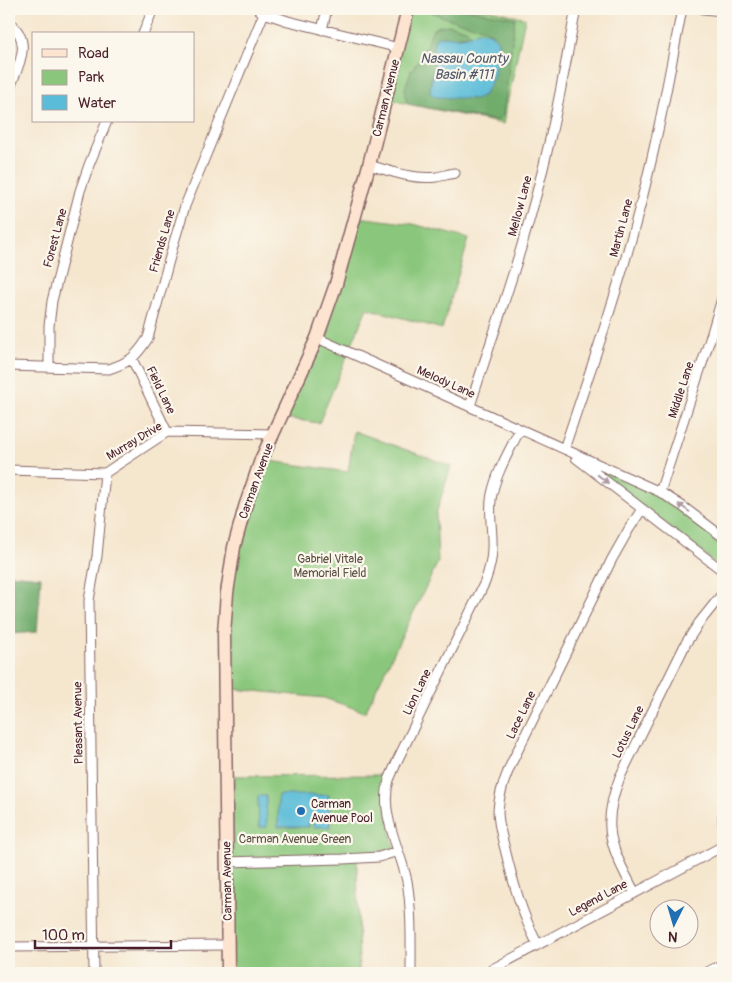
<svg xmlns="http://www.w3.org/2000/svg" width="732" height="982" font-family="Pangolin,sans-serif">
	<rect width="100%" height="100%" fill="#fbf7ec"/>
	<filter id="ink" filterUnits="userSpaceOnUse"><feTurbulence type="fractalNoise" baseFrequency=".02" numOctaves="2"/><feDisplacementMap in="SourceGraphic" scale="10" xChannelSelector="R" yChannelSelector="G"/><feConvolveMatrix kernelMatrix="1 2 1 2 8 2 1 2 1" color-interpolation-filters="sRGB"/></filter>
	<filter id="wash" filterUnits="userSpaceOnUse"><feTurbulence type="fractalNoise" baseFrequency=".0096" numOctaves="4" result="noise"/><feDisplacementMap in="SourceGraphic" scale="20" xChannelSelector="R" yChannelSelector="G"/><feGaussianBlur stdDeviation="1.12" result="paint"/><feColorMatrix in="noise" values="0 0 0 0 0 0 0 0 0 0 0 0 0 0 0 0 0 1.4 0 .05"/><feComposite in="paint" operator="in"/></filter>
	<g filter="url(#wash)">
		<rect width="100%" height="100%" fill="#f5e6ce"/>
		<path fill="#8ac77c" stroke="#6a7354" d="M408 9H487L525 18 503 124 386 99Z
			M358 217 413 224 469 239 442 329 367 308 319 423 282 418Z
			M354 431 451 466 436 514 438 562 365 712 324 698 225 688 228 593 263 460 348 472Z
			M571 453 659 493 723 538V569Z
			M382 775 394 848 376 853 357 854 359 973H233L232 776Z"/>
		<path fill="#6fac6c" stroke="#5c664c" d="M425 9H464L515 18 503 116 499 120H492L407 104 405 95V88L411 71 420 58 433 29 439 26 450 25 466 29 471 35 452 37 444 36 432 57 434 66 430 87C448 94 465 103 484 95L486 91 493 34 485 29 443 17Z
			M9 574 41 577 37 632 9 634Z"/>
		<path fill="#5abcd8" stroke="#526e82" d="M478 31C488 31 492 33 498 41L497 59 493 78 484 95 475 99 436 97 430 93C430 85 433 77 434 68 435 57 429 45 438 36 448 36 460 39 470 35 473 34 475 32 478 31Z
			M278 795H329L330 827H313V821H309V827H278Z
			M258 796H266L267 827H259Z"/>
	</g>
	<g filter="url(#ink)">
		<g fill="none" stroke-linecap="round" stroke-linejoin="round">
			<g stroke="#866564" stroke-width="11">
				<path id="minor" d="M258 9 264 13 288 21 399 48
					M703 9 723 11
					M9 22C34 42 18 66 9 90
					M322 30 327 9
					M143 34 153 9
					M369 165C390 171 414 180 436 177 442 176 449 174 455 173
					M317 338 660 492 682 506 723 537
					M132 359 167 432
					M9 366 109 369C130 362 136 357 148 338L174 242 185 206 264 13
					M49 367V326L52 301 80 191 89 165 107 121
					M470 406C498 319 529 233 549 143 560 99 567 54 576 9
					M564 449C591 369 618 291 639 210 657 143 669 76 682 9
					M576 458 723 571
					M9 470 105 473 167 432 273 434
					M660 492 711 336 723 295
					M723 816V823
					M226 862 343 859 379 857 398 851
					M635 893C611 847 600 827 620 777L686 643 699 623 723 593
					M538 945C522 915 513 882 505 849 502 837 498 824 498 811 499 793 505 778 512 762L612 559 629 529 642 509
					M9 947 227 945
					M94 973 89 600 97 556 105 473
					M411 973C411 943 412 911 407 881 400 848 379 814 389 780 392 773 395 766 398 759L485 582C489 571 492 560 492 548 493 530 488 512 492 494 497 471 510 450 520 429
					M485 973 723 846
					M705 973 723 964"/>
			</g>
			<g stroke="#866564" stroke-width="15">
				<path id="secondary" d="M228 973 224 633 227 593 234 547 245 507 261 460 317 338 336 284 369 165 408 9"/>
			</g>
			<use href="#minor" stroke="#fff" stroke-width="9"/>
			<use href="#secondary" stroke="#fde4d1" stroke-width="12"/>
		</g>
		<defs><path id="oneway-solid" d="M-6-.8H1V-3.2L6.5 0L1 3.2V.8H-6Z" transform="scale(1.25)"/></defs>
		<g fill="#ae9aa0">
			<use href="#oneway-solid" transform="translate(603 479) rotate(38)"/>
			<use href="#oneway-solid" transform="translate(684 508) rotate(-145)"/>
		</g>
	</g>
	<circle fill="#1f6fb2" stroke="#fbf7ec" stroke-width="2" cx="301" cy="811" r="5"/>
	<g text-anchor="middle" stroke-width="4.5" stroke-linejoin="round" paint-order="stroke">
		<g font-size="12" fill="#4a1f2b" stroke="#fbf7ec">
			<text transform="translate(386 98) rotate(-76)" y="4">Carman Avenue</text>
			<text transform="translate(520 206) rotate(-75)" y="4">Mellow Lane</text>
			<text transform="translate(621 228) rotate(-75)" y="4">Martin Lane</text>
			<text transform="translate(55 238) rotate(-75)" y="4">Forest Lane</text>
			<text transform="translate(162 241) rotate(-74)" y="4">Friends Lane</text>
			<text transform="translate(446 382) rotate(24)" y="4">Melody Lane</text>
			<text transform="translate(161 390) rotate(64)" y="4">Field Lane</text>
			<text transform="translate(681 390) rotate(-72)" y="4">Middle Lane</text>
			<text transform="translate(134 441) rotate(-31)" y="4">Murray Drive</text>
			<text transform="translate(256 481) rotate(-70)" y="4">Carman Avenue</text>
			<text transform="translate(417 692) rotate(-64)" y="4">Lion Lane</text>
			<text transform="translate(521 715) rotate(-64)" y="4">Lace Lane</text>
			<text transform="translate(78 723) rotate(-91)" y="4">Pleasant Avenue</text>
			<text transform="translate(628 732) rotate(-64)" y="4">Lotus Lane</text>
			<text transform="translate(227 881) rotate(-91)" y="4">Carman Avenue</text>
			<text transform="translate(598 898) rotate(-28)" y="4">Legend Lane</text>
		</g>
		<g font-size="12" fill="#5d5143" stroke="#fbf7ec">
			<text x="330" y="563">Gabriel Vitale<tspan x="330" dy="14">Memorial Field</tspan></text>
			<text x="295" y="843">Carman Avenue Green</text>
		</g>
		<g font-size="12" fill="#4a1f2b" stroke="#fbf7ec" text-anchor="start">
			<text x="311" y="808">Carman<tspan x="311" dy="14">Avenue Pool</tspan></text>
		</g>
		<g font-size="14" font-style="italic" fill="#505668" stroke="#fbf7ec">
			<text x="464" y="63">Nassau County<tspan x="464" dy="16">Basin #111</tspan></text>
		</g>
	</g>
	<rect width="732" height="982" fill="none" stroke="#fbf7ec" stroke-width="30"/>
	<rect x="32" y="32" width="162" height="90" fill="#fbf7ec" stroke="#b4a19f"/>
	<rect x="42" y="49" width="25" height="8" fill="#fde4d1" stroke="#b4a19f"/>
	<text x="78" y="58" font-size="15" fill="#4a1f2b">Road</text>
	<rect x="42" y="70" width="25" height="15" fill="#8ac77c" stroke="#b4a19f"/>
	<text x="78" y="82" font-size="15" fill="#4a1f2b">Park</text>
	<rect x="42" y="95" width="25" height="15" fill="#5abcd8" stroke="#b4a19f"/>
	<text x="78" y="108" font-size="15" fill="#4a1f2b">Water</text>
	<g transform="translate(674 924) rotate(185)"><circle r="24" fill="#fbf7ec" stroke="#b4a19f"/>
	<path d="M0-4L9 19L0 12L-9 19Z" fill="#1f6fb2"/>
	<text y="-8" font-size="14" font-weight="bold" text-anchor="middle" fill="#4a1f2b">N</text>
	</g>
	<path d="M35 940v8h136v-8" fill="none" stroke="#4a1f2b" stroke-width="2.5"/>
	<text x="42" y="940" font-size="15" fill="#4a1f2b" stroke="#fbf7ec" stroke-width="4" paint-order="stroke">100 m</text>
</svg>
